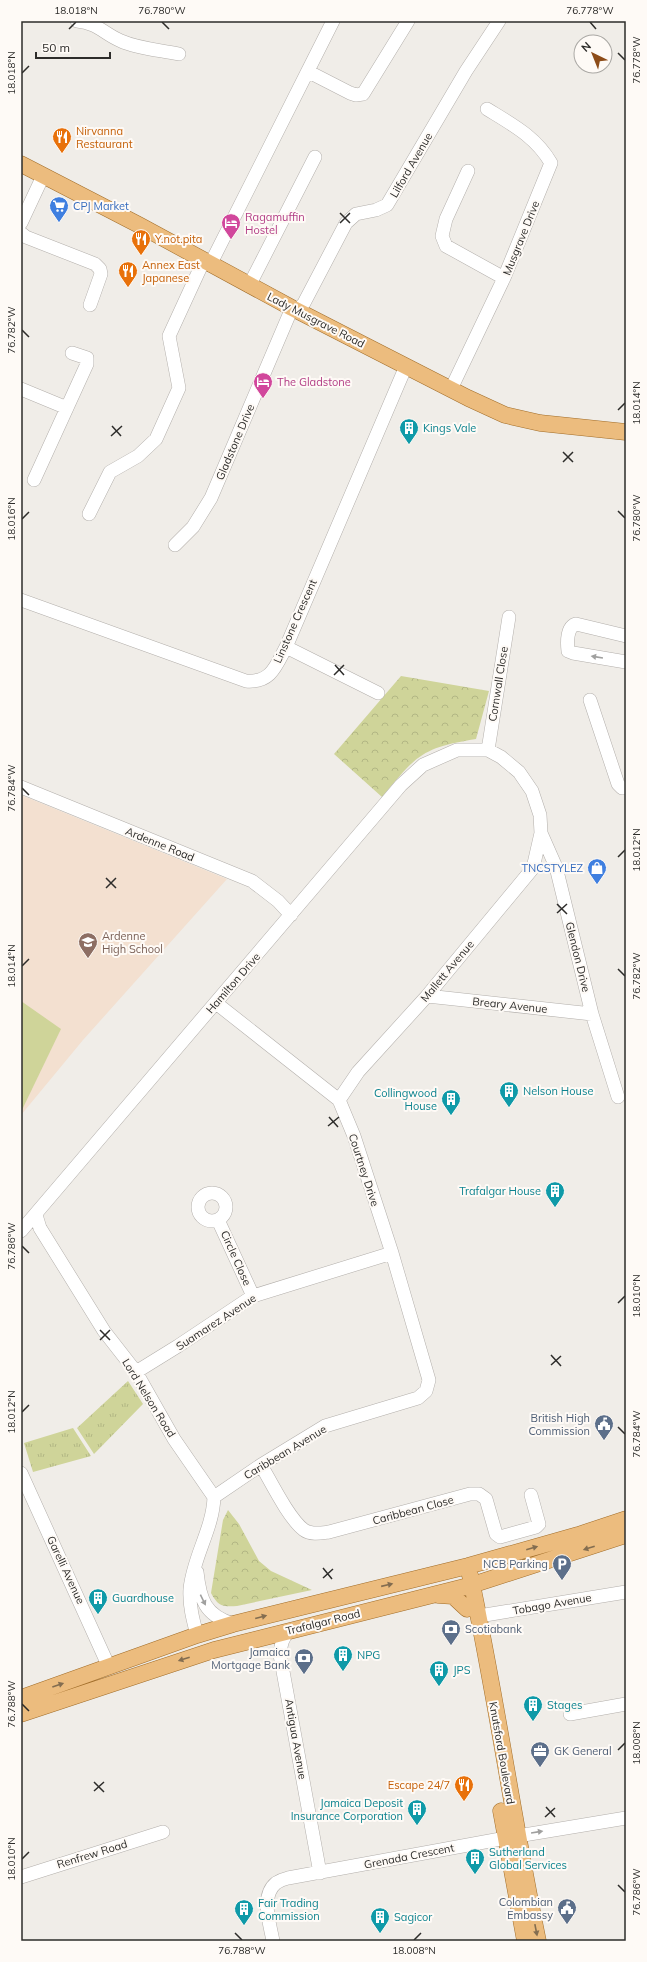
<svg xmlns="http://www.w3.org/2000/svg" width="647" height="1962" font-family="Mulish,sans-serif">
	<defs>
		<pattern id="grass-tufts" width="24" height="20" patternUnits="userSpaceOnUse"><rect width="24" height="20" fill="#cfd499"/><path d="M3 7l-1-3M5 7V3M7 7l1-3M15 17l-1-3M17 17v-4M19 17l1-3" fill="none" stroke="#b2b684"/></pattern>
		<pattern id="park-crowns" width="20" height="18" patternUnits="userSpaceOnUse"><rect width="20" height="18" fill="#cfd499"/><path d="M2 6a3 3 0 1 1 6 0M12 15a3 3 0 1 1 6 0" fill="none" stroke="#b2b684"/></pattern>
	</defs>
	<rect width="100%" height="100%" fill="#f0ede8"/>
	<path fill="#f3e0d0" d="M21 795 227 879 83 1040 21 1115Z"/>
	<path fill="url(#grass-tufts)" d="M128 1381 143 1404 94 1454 77 1428Z
		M73 1428 91 1456 33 1472 24 1443Z"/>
	<path fill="url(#park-crowns)" d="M401 676 489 691 476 739C421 748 417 755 382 797L334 754Z
		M228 1510 239 1524 259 1561 271 1571 312 1590 237 1606C222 1607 218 1606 211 1593L223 1520Z"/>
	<path fill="#cfd499" d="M21 1001 61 1029 21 1112Z"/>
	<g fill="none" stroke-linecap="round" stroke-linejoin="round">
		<g stroke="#b3afab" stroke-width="14">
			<path id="minor" d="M77 21C98 23 104 34 121 41 139 49 160 50 179 54
				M309 72 350 93 356 95 363 94 408 21
				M468 171 446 219 442 236 446 246 504 278
				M21 223 43 176
				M21 233 26 237 95 264 100 269 101 274 90 305
				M210 265 333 21
				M249 286 315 157
				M298 310 304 303 346 223 356 214 376 210 387 205 466 71 499 21
				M21 389 67 408
				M451 389 504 278 551 163C536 137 513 125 487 109
				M34 480 87 364V358L72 353
				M89 514 110 472 138 456 156 439 179 388 169 336 203 262
				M175 545 193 527 211 498 292 308
				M21 600 246 681C271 683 276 666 286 647L406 366
				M626 636 576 624C567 627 567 642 568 651L573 653 626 662
				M286 647 378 693
				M590 700 618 784 622 788H626
				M488 750 509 617
				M21 787 252 881 278 901 291 915
				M427 996 592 1014
				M339 1100 358 1072 427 996 533 868 541 833
				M198 1207a14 14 0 1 1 28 0a14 14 0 1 1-28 0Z
				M36 1215 40 1228 104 1331 136 1372 174 1439 214 1497
				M218 1220 253 1296
				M21 1231 401 785 423 765 457 750H488L501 757 519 772 532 791 540 815 541 833 556 867 592 1014 618 1097
				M136 1372 178 1346 253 1296 392 1253
				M261 1465C271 1482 289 1519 304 1530 311 1535 321 1533 329 1532L470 1494H479L486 1499 496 1534 500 1537 536 1527 539 1524 531 1495
				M21 1473 109 1667
				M214 1497 261 1465 325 1426 418 1398 426 1391 429 1380 392 1253 354 1136 339 1100 216 1003
				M197 1572C200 1600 205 1615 233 1624
				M479 1616 626 1592
				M289 1631C282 1638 281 1645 280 1655L320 1873
				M197 1635C193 1620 189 1605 190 1589 193 1557 213 1529 214 1497
				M570 1714 626 1704
				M21 1877 163 1832
				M273 1941C270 1924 260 1896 276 1883 279 1881 284 1879 288 1878L506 1838 626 1818"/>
		</g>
		<g stroke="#a16d29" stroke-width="17">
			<path id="major" d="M21 164 139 225 292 308 468 398 505 415 540 423 626 432
				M470 1575C496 1696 513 1819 538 1941
				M438 1595 453 1596 467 1609
				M21 1698 197 1635 233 1624 468 1566 578 1535 626 1519
				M21 1714 214 1650 472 1585 626 1535
				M501 1811 525 1941"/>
		</g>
		<use href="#minor" stroke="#fff" stroke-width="13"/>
		<use href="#major" stroke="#ecbc7e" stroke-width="16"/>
	</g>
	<defs><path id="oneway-solid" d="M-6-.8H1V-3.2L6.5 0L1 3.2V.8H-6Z"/></defs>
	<g fill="#a0a09f">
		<use href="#oneway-solid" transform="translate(597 657) rotate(-171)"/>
		<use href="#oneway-solid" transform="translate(203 1600) rotate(64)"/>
		<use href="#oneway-solid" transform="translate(537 1832) rotate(-9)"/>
	</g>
	<g fill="#836d50">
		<use href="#oneway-solid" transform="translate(532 1548) rotate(-16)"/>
		<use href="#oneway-solid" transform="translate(589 1548) rotate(162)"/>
		<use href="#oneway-solid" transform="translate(387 1585) rotate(-13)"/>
		<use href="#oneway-solid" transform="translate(261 1617) rotate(-15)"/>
		<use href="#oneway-solid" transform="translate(184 1659) rotate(162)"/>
		<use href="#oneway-solid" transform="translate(58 1685) rotate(-19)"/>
		<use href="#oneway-solid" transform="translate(536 1930) rotate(79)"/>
	</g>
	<path fill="none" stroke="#2d2c2a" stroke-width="1.5" d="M162 22 169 29M590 22 596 29M69 29 76 22M618 53 625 60M22 73 29 66M340 213 350 223M340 223 350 213M22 330 29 337M618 410 625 403M112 426 121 436M111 436 122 426M563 452 573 462M563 462 573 452M618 511 625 518M22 519 29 512M335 665 344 675M334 675 344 665M22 788 29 795M618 857 625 850M106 878 116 888M106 888 116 878M557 904 567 914M557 913 567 904M22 966 29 959M618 969 625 976M329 1117 338 1127M328 1126 339 1117M22 1246 29 1253M618 1303 625 1296M100 1330 110 1340M100 1340 110 1330M551 1355 561 1366M551 1365 561 1356M22 1412 29 1405M618 1427 625 1434M323 1568 332 1579M323 1578 333 1569M22 1704 29 1711M618 1750 625 1743M94 1782 104 1792M94 1791 104 1782M546 1807 555 1817M545 1817 555 1808M22 1859 29 1852M618 1885 625 1892M235 1933 242 1940M414 1940 421 1933"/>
	<defs>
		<g id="restaurant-pin" transform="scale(1)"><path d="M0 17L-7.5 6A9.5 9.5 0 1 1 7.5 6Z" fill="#e8710a" stroke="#fefaf6"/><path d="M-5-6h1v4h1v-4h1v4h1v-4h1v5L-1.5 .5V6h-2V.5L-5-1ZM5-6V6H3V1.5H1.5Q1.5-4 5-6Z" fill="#fff"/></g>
		<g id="supermarket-pin" transform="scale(1)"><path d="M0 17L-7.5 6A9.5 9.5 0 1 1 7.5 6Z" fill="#3f7fe0" stroke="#fefaf6"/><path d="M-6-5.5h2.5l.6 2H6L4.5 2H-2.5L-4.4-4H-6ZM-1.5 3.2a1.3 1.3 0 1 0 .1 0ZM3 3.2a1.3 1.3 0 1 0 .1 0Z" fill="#fff"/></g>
		<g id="hotel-pin" transform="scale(1)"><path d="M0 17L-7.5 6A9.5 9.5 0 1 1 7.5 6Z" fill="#d1479c" stroke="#fefaf6"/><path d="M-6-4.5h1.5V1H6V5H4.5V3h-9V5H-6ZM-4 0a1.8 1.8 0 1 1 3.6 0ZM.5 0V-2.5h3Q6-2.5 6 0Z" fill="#fff"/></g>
		<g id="building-pin" transform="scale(1)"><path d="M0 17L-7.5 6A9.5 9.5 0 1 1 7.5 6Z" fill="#0f9aa8" stroke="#fefaf6"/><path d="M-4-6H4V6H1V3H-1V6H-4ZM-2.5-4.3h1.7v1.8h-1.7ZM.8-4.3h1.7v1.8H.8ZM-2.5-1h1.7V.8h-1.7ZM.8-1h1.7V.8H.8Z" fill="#fff"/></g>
		<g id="shop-pin" transform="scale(1)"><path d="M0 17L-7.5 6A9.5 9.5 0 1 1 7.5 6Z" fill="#3f7fe0" stroke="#fefaf6"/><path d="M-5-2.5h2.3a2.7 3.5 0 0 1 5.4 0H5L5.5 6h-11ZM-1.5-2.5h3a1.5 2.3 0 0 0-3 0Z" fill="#fff"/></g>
		<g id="school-pin" transform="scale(1)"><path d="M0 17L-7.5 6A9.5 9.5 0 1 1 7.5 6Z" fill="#8d6e63" stroke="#fefaf6"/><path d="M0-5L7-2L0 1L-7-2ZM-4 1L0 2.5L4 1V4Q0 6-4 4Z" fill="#fff"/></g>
		<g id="civic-pin" transform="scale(1)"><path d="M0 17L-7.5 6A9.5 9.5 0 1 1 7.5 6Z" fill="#5c6f8a" stroke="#fefaf6"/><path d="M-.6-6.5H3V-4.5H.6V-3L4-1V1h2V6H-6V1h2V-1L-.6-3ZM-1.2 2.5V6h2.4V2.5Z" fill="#fff"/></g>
		<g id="parking-pin" transform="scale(1)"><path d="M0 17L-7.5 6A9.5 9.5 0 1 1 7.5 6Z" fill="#5c6f8a" stroke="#fefaf6"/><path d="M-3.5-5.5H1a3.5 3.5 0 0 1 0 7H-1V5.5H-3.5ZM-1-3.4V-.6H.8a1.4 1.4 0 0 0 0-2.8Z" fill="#fff"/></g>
		<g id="bank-pin" transform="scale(1)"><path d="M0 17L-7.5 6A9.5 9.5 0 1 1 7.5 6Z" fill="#5c6f8a" stroke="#fefaf6"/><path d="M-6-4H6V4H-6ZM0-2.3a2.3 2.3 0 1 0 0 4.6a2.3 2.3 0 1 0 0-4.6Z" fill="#fff"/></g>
		<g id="office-pin" transform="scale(1)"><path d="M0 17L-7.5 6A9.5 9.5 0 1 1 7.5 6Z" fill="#5c6f8a" stroke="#fefaf6"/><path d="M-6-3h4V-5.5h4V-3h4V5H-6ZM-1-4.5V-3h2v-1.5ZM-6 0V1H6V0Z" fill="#fff"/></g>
	</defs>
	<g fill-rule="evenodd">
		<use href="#restaurant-pin" x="62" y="137"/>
		<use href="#supermarket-pin" x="59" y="206"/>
		<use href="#hotel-pin" x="231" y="223"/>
		<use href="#restaurant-pin" x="141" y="239"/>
		<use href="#restaurant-pin" x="128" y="271"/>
		<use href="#hotel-pin" x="263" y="382"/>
		<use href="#building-pin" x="409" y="428"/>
		<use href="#shop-pin" x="597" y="868"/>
		<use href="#school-pin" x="88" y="942"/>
		<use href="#building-pin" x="509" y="1091"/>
		<use href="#building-pin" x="451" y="1099"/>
		<use href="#building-pin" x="555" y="1191"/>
		<use href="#civic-pin" x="604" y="1424"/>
		<use href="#parking-pin" x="562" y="1564"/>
		<use href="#building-pin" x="98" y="1598"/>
		<use href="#bank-pin" x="451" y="1629"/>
		<use href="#building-pin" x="343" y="1655"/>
		<use href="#bank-pin" x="304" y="1658"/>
		<use href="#building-pin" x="439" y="1670"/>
		<use href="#building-pin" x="533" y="1705"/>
		<use href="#office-pin" x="540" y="1751"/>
		<use href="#restaurant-pin" x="464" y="1785"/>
		<use href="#building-pin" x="417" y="1809"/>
		<use href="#building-pin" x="475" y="1858"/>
		<use href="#civic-pin" x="567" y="1908"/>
		<use href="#building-pin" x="244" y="1909"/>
		<use href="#building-pin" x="380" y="1917"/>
	</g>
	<g text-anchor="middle" stroke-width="4" stroke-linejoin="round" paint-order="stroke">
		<g font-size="11" fill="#c56008" stroke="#fefaf6" text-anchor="start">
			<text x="76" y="135">Nirvanna<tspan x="76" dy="13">Restaurant</tspan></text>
			<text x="155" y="243">Y.not.pita</text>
			<text x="142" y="269">Annex East<tspan x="142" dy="13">Japanese</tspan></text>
			<text x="450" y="1789" text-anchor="end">Escape 24/7</text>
		</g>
		<g font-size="11" fill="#2d2c2a" stroke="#fefaf6">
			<text transform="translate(411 165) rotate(-60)" y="4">Lilford Avenue</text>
			<text transform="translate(521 238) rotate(-68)" y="4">Musgrave Drive</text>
			<text transform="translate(316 320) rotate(27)" y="4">Lady Musgrave Road</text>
			<text transform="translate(235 442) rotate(-67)" y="4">Gladstone Drive</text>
			<text transform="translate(295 621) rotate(-66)" y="4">Linstone Crescent</text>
			<text transform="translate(498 684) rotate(-81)" y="4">Cornwall Close</text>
			<text transform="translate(160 844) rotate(22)" y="4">Ardenne Road</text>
			<text transform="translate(578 957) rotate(76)" y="4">Glendon Drive</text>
			<text transform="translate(447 971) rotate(-50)" y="4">Mallett Avenue</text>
			<text transform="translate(233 983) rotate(-49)" y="4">Hamilton Drive</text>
			<text transform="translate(510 1005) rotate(6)" y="4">Breary Avenue</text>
			<text transform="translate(364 1170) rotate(72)" y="4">Courtney Drive</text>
			<text transform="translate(236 1258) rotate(66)" y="4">Circle Close</text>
			<text transform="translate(216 1322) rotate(-33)" y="4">Suamarez Avenue</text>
			<text transform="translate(149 1398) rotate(58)" y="4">Lord Nelson Road</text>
			<text transform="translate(285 1452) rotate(-31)" y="4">Caribbean Avenue</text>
			<text transform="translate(413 1510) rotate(-15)" y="4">Caribbean Close</text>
			<text transform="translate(66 1570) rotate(65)" y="4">Garelli Avenue</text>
			<text transform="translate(552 1604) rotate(-10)" y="4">Tobago Avenue</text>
			<text transform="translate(323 1622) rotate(-14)" y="4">Trafalgar Road</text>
			<text transform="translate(296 1739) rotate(80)" y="4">Antigua Avenue</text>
			<text transform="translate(502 1753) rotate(80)" y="4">Knutsford Boulevard</text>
			<text transform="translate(92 1854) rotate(-17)" y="4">Renfrew Road</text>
			<text transform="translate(409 1856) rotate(-11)" y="4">Grenada Crescent</text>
		</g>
		<g font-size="11" fill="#366cbe" stroke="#fefaf6" text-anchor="start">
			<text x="73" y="210">CPJ Market</text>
			<text x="583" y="872" text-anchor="end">TNCSTYLEZ</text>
		</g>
		<g font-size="11" fill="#b23c85" stroke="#fefaf6" text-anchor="start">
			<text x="245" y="221">Ragamuffin<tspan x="245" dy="13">Hostel</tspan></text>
			<text x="277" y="386">The Gladstone</text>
		</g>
		<g font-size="11" fill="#0d838f" stroke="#fefaf6" text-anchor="start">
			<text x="423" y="432">Kings Vale</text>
			<text x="523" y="1095">Nelson House</text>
			<text x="437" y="1097" text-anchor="end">Collingwood<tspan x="437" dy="13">House</tspan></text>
			<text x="541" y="1195" text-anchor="end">Trafalgar House</text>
			<text x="112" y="1602">Guardhouse</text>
			<text x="357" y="1659">NPG</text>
			<text x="453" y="1674">JPS</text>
			<text x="547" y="1709">Stages</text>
			<text x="403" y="1807" text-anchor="end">Jamaica Deposit<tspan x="403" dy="13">Insurance Corporation</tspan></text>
			<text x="489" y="1856">Sutherland<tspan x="489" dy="13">Global Services</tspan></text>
			<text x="258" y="1907">Fair Trading<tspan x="258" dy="13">Commission</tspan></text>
			<text x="394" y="1921">Sagicor</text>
		</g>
		<g font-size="11" fill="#785e54" stroke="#fefaf6" text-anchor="start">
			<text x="102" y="940">Ardenne<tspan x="102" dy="13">High School</tspan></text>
		</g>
		<g font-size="11" fill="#4e5e75" stroke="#fefaf6" text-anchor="end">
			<text x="590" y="1422">British High<tspan x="590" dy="13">Commission</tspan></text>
			<text x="548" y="1568">NCB Parking</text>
			<text x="465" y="1633" text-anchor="start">Scotiabank</text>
			<text x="290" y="1656">Jamaica<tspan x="290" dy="13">Mortgage Bank</tspan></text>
			<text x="554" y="1755" text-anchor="start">GK General</text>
			<text x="553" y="1906">Colombian<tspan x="553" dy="13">Embassy</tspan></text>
		</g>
	</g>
	<rect width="647" height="1962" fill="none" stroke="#fefaf6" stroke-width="44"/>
	<g transform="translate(593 54) rotate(317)"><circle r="19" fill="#fefaf6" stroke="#aaa8a4"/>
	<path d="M0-3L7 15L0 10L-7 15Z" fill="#8d4c18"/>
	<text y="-6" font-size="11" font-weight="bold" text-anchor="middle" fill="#2d2c2a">N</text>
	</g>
	<path d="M36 52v6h74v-6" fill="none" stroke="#2d2c2a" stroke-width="2"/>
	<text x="42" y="52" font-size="12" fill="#2d2c2a" stroke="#fefaf6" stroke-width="3" paint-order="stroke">50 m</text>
	<rect x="22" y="22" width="603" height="1918" fill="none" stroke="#2d2c2a" stroke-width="1.5"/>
	<g font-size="10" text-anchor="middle" fill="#2d2c2a">
		<text x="76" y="14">18.018°N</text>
		<text x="162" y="14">76.780°W</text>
		<text x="590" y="14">76.778°W</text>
		<text transform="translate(636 60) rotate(-90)" y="4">76.778°W</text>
		<text transform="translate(11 73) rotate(-90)" y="4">18.018°N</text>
		<text transform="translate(11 330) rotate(-90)" y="4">76.782°W</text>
		<text transform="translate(636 403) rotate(-90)" y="4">18.014°N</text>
		<text transform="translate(636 518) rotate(-90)" y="4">76.780°W</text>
		<text transform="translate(11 519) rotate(-90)" y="4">18.016°N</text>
		<text transform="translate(11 788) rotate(-90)" y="4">76.784°W</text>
		<text transform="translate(636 850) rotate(-90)" y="4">18.012°N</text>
		<text transform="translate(11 966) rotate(-90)" y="4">18.014°N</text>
		<text transform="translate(636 976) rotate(-90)" y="4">76.782°W</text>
		<text transform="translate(11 1246) rotate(-90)" y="4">76.786°W</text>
		<text transform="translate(636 1296) rotate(-90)" y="4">18.010°N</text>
		<text transform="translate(11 1412) rotate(-90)" y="4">18.012°N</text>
		<text transform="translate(636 1434) rotate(-90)" y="4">76.784°W</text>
		<text transform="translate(11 1704) rotate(-90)" y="4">76.788°W</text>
		<text transform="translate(636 1743) rotate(-90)" y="4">18.008°N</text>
		<text transform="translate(11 1859) rotate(-90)" y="4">18.010°N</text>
		<text transform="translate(636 1892) rotate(-90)" y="4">76.786°W</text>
		<text x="242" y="1954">76.788°W</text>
		<text x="414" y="1954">18.008°N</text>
	</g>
</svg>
